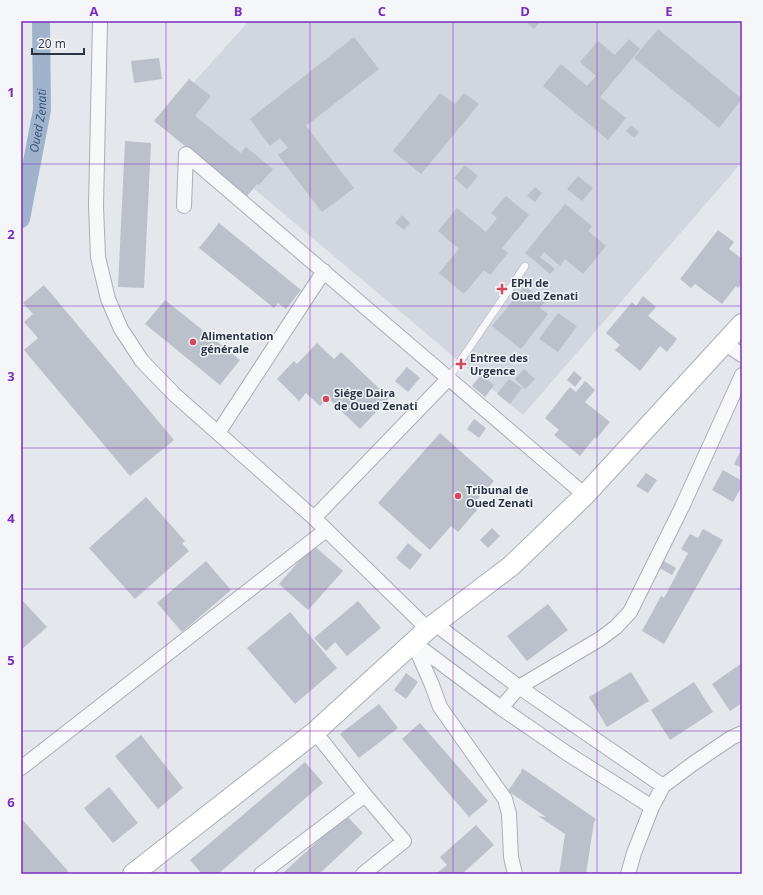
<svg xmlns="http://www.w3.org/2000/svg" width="763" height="895" font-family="'Open Sans',sans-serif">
	<rect width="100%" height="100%" fill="#e4e7ec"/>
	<path fill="#d2d6de" d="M249 21H742V162L523 415 165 114Z"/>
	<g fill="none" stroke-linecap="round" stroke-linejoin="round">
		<path stroke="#9fb4cc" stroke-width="18" id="s1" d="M21 219 42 110 41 21"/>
	</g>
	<path fill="#bbc0ca" d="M525 21H541L534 29Z
		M658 29 742 99 719 128 634 58Z
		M354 37 379 69 306 126 354 188 322 212 278 155 288 148 280 138 270 146 250 119Z
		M629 39 640 49 600 97 626 118 608 140 543 86 561 64 587 86 596 76 580 62 598 41 615 55Z
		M159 58 162 79 134 83 131 61Z
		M189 79 211 96 195 116 241 153 246 147 273 169 259 185 257 184 247 196 154 121Z
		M440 93 455 104 464 93 479 104 421 174 393 151Z
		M631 125 639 132 634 138 626 131Z
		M125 141 151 143 144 288 118 287Z
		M465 165 478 176 467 189 454 178Z
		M578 176 593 188 582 201 567 189Z
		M535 187 542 193 535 202 527 196Z
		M506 196 529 215 502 248 508 253 490 275 484 270 464 294 439 273 459 249 438 231 457 208 486 232 497 218 491 213Z
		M565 204 592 226 588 231 606 246 583 274 565 259 560 266 544 252 540 257 555 269 550 274 525 253Z
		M402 215 410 223 404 230 395 223Z
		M219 223 301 290 286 309 278 303 274 308 199 248Z
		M718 230 734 242 729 249 742 259V282L738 288 736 286 722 304 695 284 691 288 680 279Z
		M44 285 174 440 130 476 24 350 38 338 24 322 33 314 23 303Z
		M525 286 545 302 540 308 548 314 521 349 492 326Z
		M643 296 656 307 648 316 677 339 667 352 660 346 640 371 615 350 620 345 606 333 632 302 636 306Z
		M165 300 240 360 220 385 145 324Z
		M558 313 577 326 558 352 539 339Z
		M317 343 334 359 341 352 389 398 360 429 328 398 320 406 306 393 299 401 277 379 294 361 297 364Z
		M407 367 420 378 408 392 395 381Z
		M524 369 535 379 525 389 515 379Z
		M574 371 582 378 575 387 567 380Z
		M481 375 494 385 485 397 472 386Z
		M509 379 522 388 510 404 497 394Z
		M585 381 595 390 585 402 610 422 596 439 595 437 580 456 554 435 559 430 545 418 570 387 576 392Z
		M474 419 486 428 479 438 467 429Z
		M440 433 494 481 472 505 477 510 458 532 451 526 430 550 378 503Z
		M742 448V468L734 464Z
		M723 470 742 481V486L733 502 712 490Z
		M646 473 657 480 648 493 636 486Z
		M146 497 185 541 182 543 189 551 135 599 89 548Z
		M492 528 500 536 488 548 480 540Z
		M703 529 723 540 664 644 642 631 661 596 664 598 688 553 681 549 690 534 698 538Z
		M408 543 422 555 410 570 396 558Z
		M313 545 343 571 308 610 279 584Z
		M659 558 676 568 672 575 654 565Z
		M206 561 231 590 182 632 157 603Z
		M21 599 47 627 21 650Z
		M358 601 381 628 347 656 335 642 326 651 314 638Z
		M548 604 568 630 527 661 507 636Z
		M290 612 337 668 295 704 247 648Z
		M742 663V703L730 711 712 684Z
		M631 672 649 701 607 727 589 697Z
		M406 673 418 682 406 699 394 690Z
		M694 682 713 712 670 740 651 710Z
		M379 704 398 728 359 758 340 734Z
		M420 723 488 801 469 817 402 739Z
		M141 735 183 788 158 809 115 756Z
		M305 762 323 783 218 874H202L190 860Z
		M522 768 596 819 594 822 586 874H559L565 834 538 816 546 817 508 791 521 772Z
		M109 787 138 823 113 843 84 808Z
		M346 815 363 833 319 874H282Z
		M21 818 68 871 65 874H21Z
		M476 825 494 845 462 874H436L447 865 440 857Z"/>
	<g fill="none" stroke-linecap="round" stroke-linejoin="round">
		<g stroke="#a9aeb7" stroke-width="8">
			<path id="service" d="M448 379 525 266"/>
		</g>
		<g stroke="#a9aeb7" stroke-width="16">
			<path id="minor" d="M100 21 96 206 98 257 108 299 121 329 142 361 175 395 314 518 428 629
				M184 206 186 154 585 495
				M724 343 742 355
				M218 433 324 271
				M314 518 448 379
				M435 624 519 687 663 786
				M414 643 501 708 568 754 652 807
				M414 644 432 685 440 707 505 799 509 814 511 857 515 874
				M501 708 519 687 600 639 616 627 630 612 682 507 742 375
				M315 732 365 795 404 841 363 874
				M21 768 326 530
				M261 874 365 795
				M628 874 634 853 652 807 663 786 694 763 731 738 742 733"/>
		</g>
		<g stroke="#a9aeb7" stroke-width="22">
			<path id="secondary" d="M133 874 315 732 428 629 511 566 585 495 742 324"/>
		</g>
		<use href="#service" stroke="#f7f8fa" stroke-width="7"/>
		<use href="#minor" stroke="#f7f8fa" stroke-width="14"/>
		<use href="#secondary" stroke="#fff" stroke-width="20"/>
	</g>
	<path fill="none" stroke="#7b2cbf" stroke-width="1" stroke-opacity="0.55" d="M166 21V874M310 21V874M453 21V874M597 21V874M21 164H742M21 306H742M21 448H742M21 589H742M21 731H742"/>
	<g fill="#d1495b" stroke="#f4f6f9" stroke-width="1.5">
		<path d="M500 283h4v4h4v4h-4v4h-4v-4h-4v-4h4z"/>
		<circle cx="193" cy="342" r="4"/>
		<path d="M459 358h4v4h4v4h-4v4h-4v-4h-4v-4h4z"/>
		<circle cx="326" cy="399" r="4"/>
		<circle cx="458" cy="496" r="4"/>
	</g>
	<g text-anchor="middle" stroke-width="3" stroke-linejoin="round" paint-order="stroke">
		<g font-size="11" font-weight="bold" fill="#2b3445" stroke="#f4f6f9" text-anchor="start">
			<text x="511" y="287">EPH de<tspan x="511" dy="13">Oued Zenati</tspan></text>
			<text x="201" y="340">Alimentation<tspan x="201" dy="13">générale</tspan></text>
			<text x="470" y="362">Entree des<tspan x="470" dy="13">Urgence</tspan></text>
			<text x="334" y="397">Siége Daira<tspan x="334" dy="13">de Oued Zenati</tspan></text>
			<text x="466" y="494">Tribunal de<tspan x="466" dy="13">Oued Zenati</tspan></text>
		</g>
		<g font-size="12" font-style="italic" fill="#34527a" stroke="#f4f6f9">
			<text dy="4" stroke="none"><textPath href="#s1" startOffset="100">Oued Zenati</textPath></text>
		</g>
	</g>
	<rect width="763" height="895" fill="none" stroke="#f4f6f9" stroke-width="44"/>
	<path d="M32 48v6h52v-6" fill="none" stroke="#2b3445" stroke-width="2"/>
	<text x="38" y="48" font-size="12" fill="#2b3445" stroke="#f4f6f9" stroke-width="3" paint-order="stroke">20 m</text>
	<rect x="22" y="22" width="719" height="851" fill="none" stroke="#7b2cbf" stroke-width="1.5"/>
	<g font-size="13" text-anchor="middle" font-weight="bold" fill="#7b2cbf">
		<text x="94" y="16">A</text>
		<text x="238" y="16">B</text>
		<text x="382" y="16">C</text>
		<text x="525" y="16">D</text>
		<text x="669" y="16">E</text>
		<text x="11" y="97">1</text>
		<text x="11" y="239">2</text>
		<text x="11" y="381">3</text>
		<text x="11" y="523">4</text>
		<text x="11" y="665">5</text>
		<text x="11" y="807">6</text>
	</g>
</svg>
